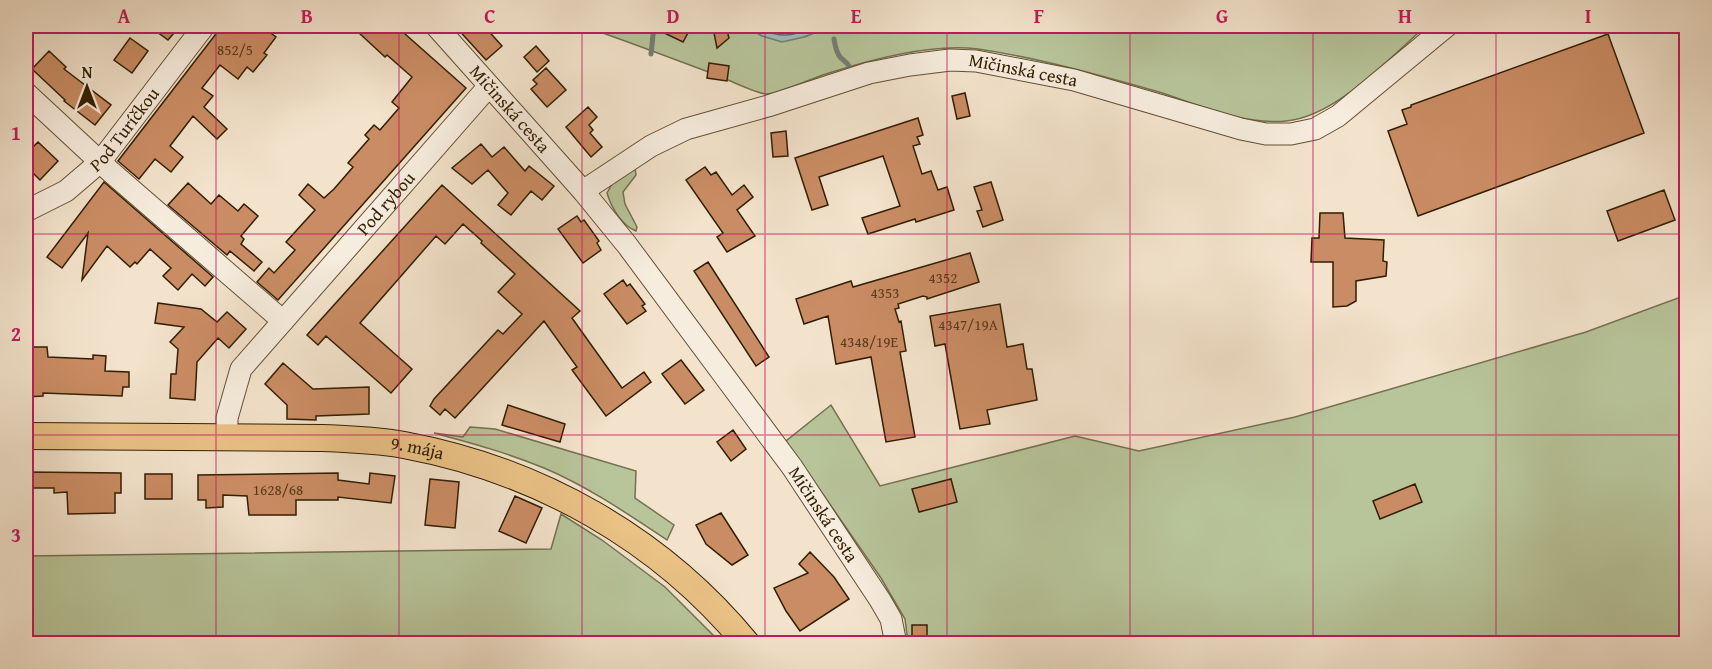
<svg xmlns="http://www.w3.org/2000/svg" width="1712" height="669" font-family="'Gentium Book Plus',serif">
	<rect width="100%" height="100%" fill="#f3e3cc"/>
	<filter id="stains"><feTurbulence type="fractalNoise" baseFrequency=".00333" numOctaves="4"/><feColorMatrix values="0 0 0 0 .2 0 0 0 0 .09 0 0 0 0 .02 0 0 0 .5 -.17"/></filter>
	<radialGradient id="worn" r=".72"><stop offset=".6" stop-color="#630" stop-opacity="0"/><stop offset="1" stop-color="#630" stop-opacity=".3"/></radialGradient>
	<path fill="#b8c49a" stroke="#74714e" stroke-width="1.5" d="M583 26H746L762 36 804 37 819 31 852 26H1088L1150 32 1178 26H1426C1389 58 1336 117 1286 121 1242 125 1200 105 1159 92 1099 75 1039 58 978 49 933 43 869 60 826 74 815 77 776 95 766 94 755 93 731 81 719 76 674 59 629 42 583 26Z
		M635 168 636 175 623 192 625 204 637 227 636 231C622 226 611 207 607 193L612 184Z
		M1686 295V643H908L905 619 881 578 786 441 831 405 880 486 1075 436 1139 451 1295 417 1586 332Z
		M470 427 495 429 636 471 635 498 674 525 667 540C628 514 587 486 544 468 508 453 471 443 434 433L463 437Z
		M561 514 602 540 665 587 721 643H26V556L551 549Z"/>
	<path fill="#a0bcc1" stroke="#747d74" stroke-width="1.5" d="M746 26H851L819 31 804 37 782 42 762 36Z
		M1088 26H1177L1150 32Z"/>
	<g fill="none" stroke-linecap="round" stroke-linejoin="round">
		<path stroke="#686d61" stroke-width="1.5" d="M757 26C779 40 794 36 816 26"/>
		<path stroke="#747d74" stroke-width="5" d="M832 28V31
			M834 39C835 45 836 53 841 58 846 62 848 63 851 69
			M651 54 654 26"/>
	</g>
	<path fill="#ca8c64" stroke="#311e01" stroke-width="1.5" d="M149 26H180L168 40Z
		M222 26H261L276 37 264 53 267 55 253 72 247 67 238 79 220 65 202 88 213 96 204 107 227 129 217 139 193 116 170 146 183 157 171 172 155 159 139 179 118 161Z
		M364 26H396L466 88 278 300 257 282 269 268 274 273 295 250 286 242 315 210 299 195 308 184 324 198 334 189 353 167 348 163 369 139 365 135 374 125 380 130 399 108 392 102 412 77 387 55 385 57 358 32Z
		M455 26H484L502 46 486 60Z
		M650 26H679L689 31 683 42Z
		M720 28 727 30 729 38 717 48 714 33Z
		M1608 34 1644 133 1418 216 1388 131 1407 124 1402 110 1411 107V105Z
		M130 38 148 51 132 73 114 60Z
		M536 46 549 61 537 72 524 57Z
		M49 51 66 67 64 69 111 105 95 125 64 101 65 100 32 69Z
		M709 63 729 66 727 81 707 78Z
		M546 68 566 90 547 107 531 89 537 84 533 80Z
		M965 93 970 116 957 119 952 96Z
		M588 107 597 117 589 125 593 130 590 133 602 147 591 157 566 127Z
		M918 118 923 135 917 137 920 144 913 146 922 174 931 171 938 190 947 187 954 210 916 222 915 219 868 234 862 218 900 206 883 156 819 177 828 205 812 210 795 158Z
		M786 131 788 156 773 157 771 133Z
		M38 142 58 161 40 180 26 166V154Z
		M481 144 492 157 504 147 525 171 529 166 554 186 542 200 531 191 511 215 498 205 508 193 488 170 472 184 452 168Z
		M705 167 711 175 716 172 732 195 744 185 753 197 737 210 755 236 727 252 717 237 723 233 686 180Z
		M104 182 213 277 205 286 192 274 178 290 163 276 171 268 150 249 137 264 135 262 130 267 107 246 82 280 88 233 62 268 47 257Z
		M991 182 1003 220 983 227 977 211 982 210 974 187Z
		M188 183 211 204 219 195 238 211 244 204 258 216 241 236 244 239 241 244 262 262 254 271 230 251 227 255 168 205Z
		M442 185 580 311 572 318 622 388 644 372 651 382 606 416 572 370 577 367 544 321 455 418 445 409 440 415 430 406 434 399 498 330 503 334 522 314 498 292 515 274 481 243 482 241 463 224 445 244 436 236 360 323 412 369 391 393 326 336 318 345 307 335Z
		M1664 190 1675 220 1618 241 1607 211Z
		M1320 213H1343L1345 238 1384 240 1383 261 1387 262 1386 276 1356 281V301L1347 306 1333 307V262H1311L1312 238H1319Z
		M577 216 581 222 584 220 599 241 597 243 601 250 583 263 558 229Z
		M970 253 979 282 927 299V297L923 296 898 304 899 308 895 309 899 322 901 321 906 351 900 352 915 437 886 442 871 357 836 364 828 316 804 324 796 299 851 281 853 287Z
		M708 262 769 357 756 366 694 271Z
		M623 280 627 286 630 284 645 304 642 306 646 311 627 324 604 294Z
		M158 303 201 309 217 322 227 312 246 329 229 348 218 338 197 362 195 400 170 398 171 374H176L178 349 170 342 184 327 155 323Z
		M1000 304 1007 347 1023 344 1027 369H1032L1037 400 987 410 990 424 960 429 945 344 935 346 930 316Z
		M31 347H47L48 357 93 359V355L106 356 105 371 129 372V387H123L122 396 43 393V396L26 397V368H32Z
		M681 360 704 390 685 404 662 374Z
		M283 363 313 389 369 387V414L316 416V420L287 419V405L265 384Z
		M508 405 565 424 560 442 502 425Z
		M733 430 746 449 731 461 717 442Z
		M28 472 121 473V493H115V513L68 514 67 492 54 493V488H29Z
		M338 473V480L369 484 370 473 395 476 391 503 338 497V500H296V515H249L247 496 223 495V507L206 508V500H198V475Z
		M145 474H172V499H145Z
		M430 479 459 482 455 528 425 525Z
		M951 479 957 502 919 512 912 489Z
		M1415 484 1422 502 1380 519 1373 501Z
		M515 496 542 508 526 543 499 531Z
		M721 513 748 555 732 565 706 544 696 525Z
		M810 552 834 577 849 599 800 631 786 611 774 588 808 573 799 564Z
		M912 625H927V644H912Z"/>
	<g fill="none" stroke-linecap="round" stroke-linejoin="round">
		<g stroke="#624f34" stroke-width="23">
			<g id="minor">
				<path id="s1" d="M436 26 583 191 627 245 792 467 880 600 891 619 896 644"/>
				<path d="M26 93 111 172 283 321"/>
				<path id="s2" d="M583 191 651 146 686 129 768 106 869 73 910 65 950 60 976 61 1074 80 1241 129 1266 134H1291L1315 129 1338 116 1447 26"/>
				<path id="s3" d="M26 211 66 191 100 162 204 26"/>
				<path id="s4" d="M227 437V418L241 369 489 86"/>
			</g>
		</g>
		<g stroke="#311e01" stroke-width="28">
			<g id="major">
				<path id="s5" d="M26 436 322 438C349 439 377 440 404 445 538 470 660 538 747 644"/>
			</g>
		</g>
		<use href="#minor" stroke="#f7edde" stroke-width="21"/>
		<use href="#major" stroke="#eac286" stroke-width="26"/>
	</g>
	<path fill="none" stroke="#c2185b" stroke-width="1.5" stroke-opacity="0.55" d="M216 26V644M399 26V644M582 26V644M765 26V644M947 26V644M1130 26V644M1313 26V644M1496 26V644M26 234H1686M26 435H1686"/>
	<g text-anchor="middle" stroke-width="4.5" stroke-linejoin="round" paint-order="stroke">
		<g font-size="15" fill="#573a1a">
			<text x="235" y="55">852/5</text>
			<text x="943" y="283">4352</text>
			<text x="885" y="298">4353</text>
			<text x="968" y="330">4347/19A</text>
			<text x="869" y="347">4348/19E</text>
			<text x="278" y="495">1628/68</text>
		</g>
		<g font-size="18" fill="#311e01" stroke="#f7edde">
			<text dy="6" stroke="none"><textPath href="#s2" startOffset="468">Mičinská cesta</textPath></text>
			<text dy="6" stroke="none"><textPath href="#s1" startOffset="111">Mičinská cesta</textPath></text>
			<text dy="6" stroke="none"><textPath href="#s3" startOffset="130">Pod Turíčkou</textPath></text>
			<text dy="6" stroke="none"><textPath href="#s4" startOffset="290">Pod rybou</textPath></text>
			<text dy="6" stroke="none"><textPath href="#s5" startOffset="392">9. mája</textPath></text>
			<text dy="6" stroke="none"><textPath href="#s1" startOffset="624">Mičinská cesta</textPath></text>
		</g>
	</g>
	<rect width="1712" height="669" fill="none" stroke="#f3e3cc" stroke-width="66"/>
	<g transform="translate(87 87)" stroke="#f7edde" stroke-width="4.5" paint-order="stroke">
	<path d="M0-4.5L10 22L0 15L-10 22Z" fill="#311e01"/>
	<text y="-9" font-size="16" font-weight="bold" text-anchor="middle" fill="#311e01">N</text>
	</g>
	<rect x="33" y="33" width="1646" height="603" fill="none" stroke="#c2185b" stroke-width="2"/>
	<g font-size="20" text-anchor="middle" font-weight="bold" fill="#c2185b">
		<text x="124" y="23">A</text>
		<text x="307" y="23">B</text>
		<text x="490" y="23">C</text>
		<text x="673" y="23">D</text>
		<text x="856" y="23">E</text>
		<text x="1039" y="23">F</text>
		<text x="1222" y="23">G</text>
		<text x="1405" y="23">H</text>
		<text x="1588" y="23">I</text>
		<text x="16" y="140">1</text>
		<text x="16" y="341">2</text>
		<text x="16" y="542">3</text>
	</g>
	<rect width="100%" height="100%" filter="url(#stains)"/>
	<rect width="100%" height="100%" fill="url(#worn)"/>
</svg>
